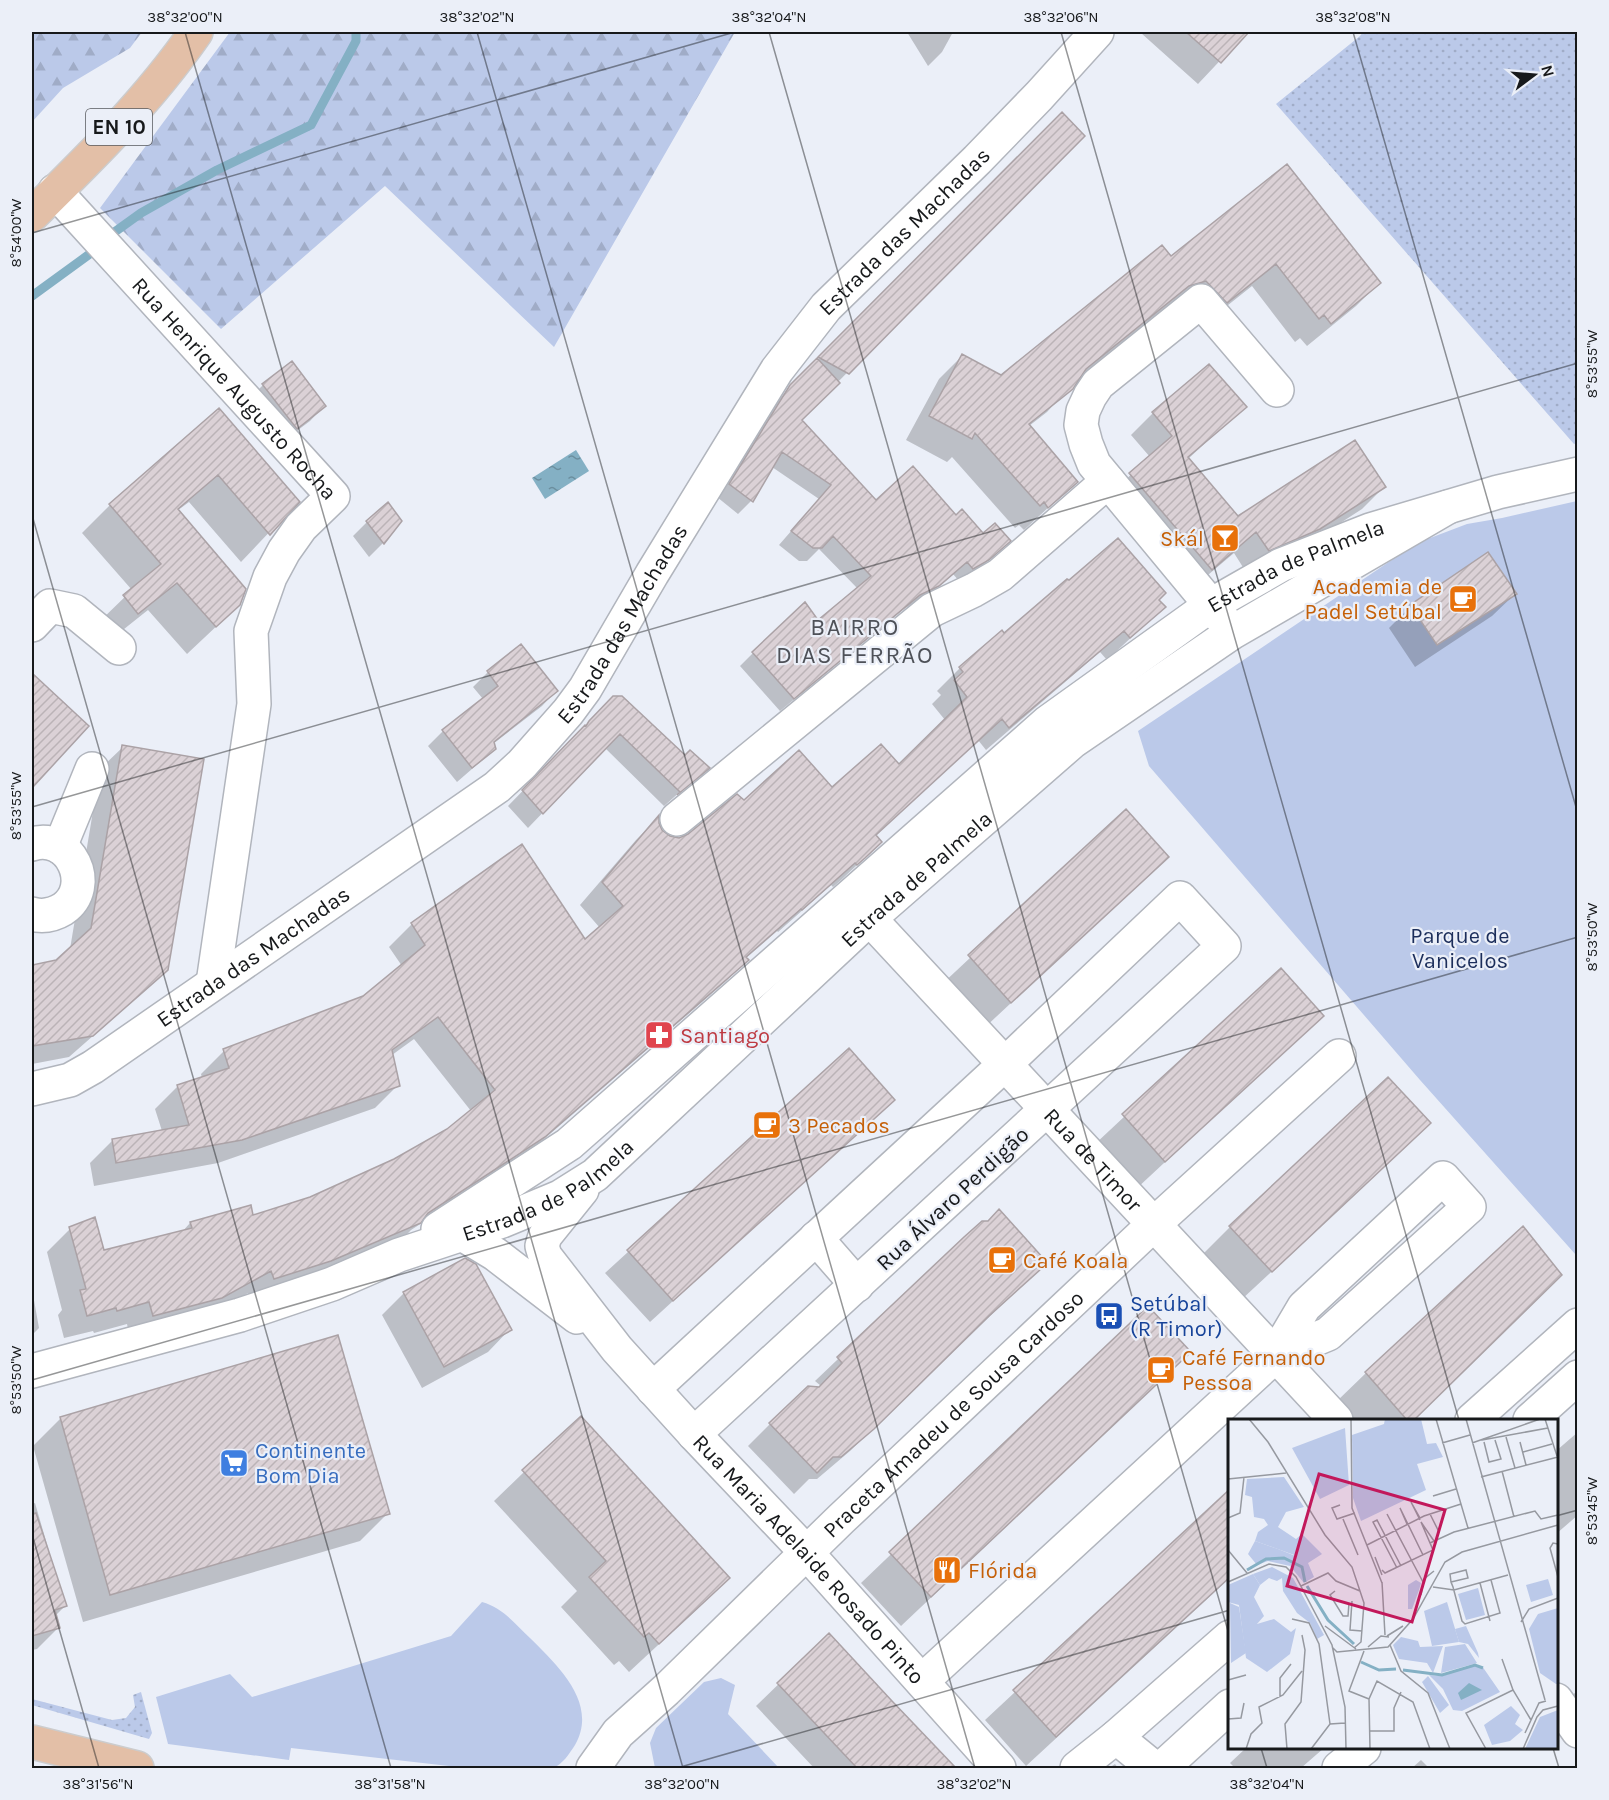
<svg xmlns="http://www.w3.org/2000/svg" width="1609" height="1800" font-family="Karla,sans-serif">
	<defs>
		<pattern id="grass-dots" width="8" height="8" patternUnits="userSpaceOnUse" patternTransform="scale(1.5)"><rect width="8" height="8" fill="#bbc9e9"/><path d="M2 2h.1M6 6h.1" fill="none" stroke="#a0acc7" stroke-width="1.8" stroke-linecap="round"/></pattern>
		<pattern id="forest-firs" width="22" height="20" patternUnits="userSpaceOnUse" patternTransform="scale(1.5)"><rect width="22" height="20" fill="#bbc9e9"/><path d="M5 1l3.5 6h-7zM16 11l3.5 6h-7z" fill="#a0acc7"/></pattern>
		<pattern id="water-ripples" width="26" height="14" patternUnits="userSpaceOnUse" patternTransform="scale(1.5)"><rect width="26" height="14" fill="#84b0c4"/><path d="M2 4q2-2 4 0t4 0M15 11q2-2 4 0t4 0" fill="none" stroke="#6b8e9e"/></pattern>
		<pattern id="building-hatch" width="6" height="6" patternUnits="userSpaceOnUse" patternTransform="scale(1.5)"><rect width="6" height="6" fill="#dbd1d6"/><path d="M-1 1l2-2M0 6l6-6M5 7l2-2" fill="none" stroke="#bbb3b7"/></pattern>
	</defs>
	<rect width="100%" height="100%" fill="#ebeff8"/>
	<path fill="url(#grass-dots)" d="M1363 32H1577V443L1574 444 1276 104 1360 36Z
		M141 1692 152 1733 149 1739 32 1705V1699L112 1720 126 1718 135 1707 133 1695Z"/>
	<path fill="url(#forest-firs)" d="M32 32H142L130 48 63 88 32 122Z
		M230 32H735L554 347 385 186 221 329 100 208Z"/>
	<path fill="#bbc9e9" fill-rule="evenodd" d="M1577 501V1253L1576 1255 1420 1080 1149 766 1138 731 1417 543 1467 524 1502 518ZM1488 552 1516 594 1437 645 1410 605Z
		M482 1602C503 1608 514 1623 530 1638 557 1665 599 1703 575 1745 569 1754 563 1764 553 1768H449V1766L291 1748 289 1760 168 1744 156 1697 230 1674 252 1697 451 1636Z
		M721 1678 735 1685 728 1714 779 1768H655L650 1743 656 1728 704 1682Z"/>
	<path fill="url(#water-ripples)" d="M576 450 589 471 545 499 532 478Z"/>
	<path fill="#0003" d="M907 32H953L942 52 928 66Z
		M1142 32H1247L1198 84 1141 33Z
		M1062 115 1083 136 800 420 876 502 956 517 996 554 974 573 959 581 953 574 924 599 905 608 780 711 740 666 753 653 818 622 858 589 819 549 807 561H799L779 545 819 499 772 467 751 501 738 514 717 497 777 401Z
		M1287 166 1379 283 1356 306 1307 346 1300 338 1295 342 1252 286 1203 325 1172 306 1164 310 1077 379 1047 412 1029 426 1076 482 1024 530 1019 525 1015 528 952 457 947 462 906 440 939 379 962 356 1002 377 1171 258Z
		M263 385 324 406 310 421 282 442 248 400Z
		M1244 407 1188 459 1238 518 1384 487 1362 509 1297 551 1246 572 1234 553 1189 591 1108 496 1150 457 1131 435 1153 413Z
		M219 410 298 502 241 562 189 502 177 511 239 605 187 654 148 610 109 641 96 625 132 590 82 533 110 505Z
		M367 522 383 543 369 557 353 536Z
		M1515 594 1492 616 1415 667 1389 628 1411 606Z
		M1157 600 1164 607 1107 660 1100 652 986 750 978 740 874 836 857 865 840 881 833 887 831 885 778 932 777 931 745 959 747 960 724 983 520 1160 411 1230 396 1246 251 1301 248 1293 198 1321 130 1338 127 1324 94 1333 93 1331 64 1338 58 1315 62 1310 47 1252 70 1229 103 1252 182 1232 190 1223 250 1207 252 1217 311 1198 395 1161 448 1130 471 1111 414 1039 392 1055 398 1085 375 1108 218 1163 94 1186 90 1163 113 1140 162 1131 155 1109 178 1086 202 1078 201 1074 224 1051 364 997 402 966 389 947 412 924 584 941 600 928 580 905 636 840 657 819 661 831 669 838 680 839 744 802 832 789 899 766 945 720 932 704 941 695 937 691 960 668 1004 635Z
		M488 672 556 691 542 706 493 744 495 749 457 782 428 746 443 731 483 699 473 687Z
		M32 675 87 726 32 787Z
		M613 698 685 757 707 768 664 806 605 748 528 828 508 806Z
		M123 747 143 992 69 1057 32 1064V966L57 962 70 949 100 769Z
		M1126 812 1167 857 981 1031 940 986Z
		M1281 970 1322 1016 1135 1190 1094 1145Z
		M849 1050 893 1100 650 1322 605 1273Z
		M1400 1152 1241 1300 1201 1256 1230 1227Z
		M965 1238 1036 1265 1039 1269 850 1451 817 1479H809L794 1494 748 1446 770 1424 819 1388 821 1386 815 1381Z
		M32 1289 39 1328 32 1335Z
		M404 1293 510 1329 488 1352 422 1388 382 1315Z
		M1531 1304 1412 1420H1353L1336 1402 1366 1373Z
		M1148 1308 1160 1381 901 1626 861 1583Z
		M61 1418 388 1513 360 1541 83 1622 33 1446Z
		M580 1418 699 1607 629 1672 619 1661 614 1665 561 1607 577 1591 494 1501Z
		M1578 1432V1515L1556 1534V1451Z
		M1230 1491V1578L1026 1766 985 1720Z
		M35 1503 65 1606 55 1616 59 1627 37 1649 32 1650V1504Z
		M829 1635 953 1768H814L756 1706Z
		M1578 1690V1738L1558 1709Z
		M1246 1748H1324L1301 1768H1235L1230 1763Z
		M1421 1760 1429 1768H1412Z
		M1115 1764 1118 1768H1109Z"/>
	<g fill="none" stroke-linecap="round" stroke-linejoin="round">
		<path stroke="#84b0c4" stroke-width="9" d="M109 236 141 213 217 170 311 125 356 41V32
			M32 296 91 253"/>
	</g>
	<path fill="url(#building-hatch)" stroke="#aba2a6" stroke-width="1.5" d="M1186 32H1249L1221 63Z
		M1062 112 1085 136 907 315 849 374 818 357Z
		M1287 164 1381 283 1331 324 1324 315 1319 319 1276 264 1227 303 1206 281 1189 286 1086 369 1073 389 1029 424 1078 482 1048 508 1044 502 1040 506 975 433 972 439 929 416 962 354 1001 375 1162 245 1171 256Z
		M817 358 840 383 802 420 876 500 913 466 956 515 962 509 983 533 995 523 1011 541 989 560 973 569 967 562 939 586 920 595 794 699 752 652 805 602 818 620 871 576 833 536 822 548H813L791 531 831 485 782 452 753 502 729 484 790 385Z
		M292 361 326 406 297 429 262 384Z
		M1209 364 1247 407 1188 457 1238 516 1355 440 1386 487 1320 529 1269 551 1256 532 1212 570 1129 473 1172 436 1152 412Z
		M219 408 300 502 270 535 218 475 178 509 246 589 240 605 216 627 177 583 138 614 123 595 161 564 109 504Z
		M388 502 402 521 384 544 366 521Z
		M1118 538 1166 593 1159 600 1166 607 1130 638 1124 631 1009 728 1002 719 876 835 882 842 865 858 857 865 855 863 802 910 801 909 746 957 749 960 545 1137 428 1213 421 1223 331 1261 274 1279 271 1271 222 1298 153 1316 149 1302 117 1311 116 1308 87 1316 80 1290 86 1289 69 1227 95 1217 104 1250 192 1228 190 1222 251 1205 253 1215 310 1197 394 1159 447 1129 495 1090 438 1017 392 1050 400 1086 242 1140 116 1163 112 1139 189 1125 177 1085 229 1068 223 1049 363 996 425 945 411 923 522 844 585 939 623 906 602 882 659 815V823L662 830 670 836 679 838 688 834 737 794 744 800 799 750 832 787 881 744 899 764 967 697 954 680 963 672 959 667 1002 630 1004 633 1067 579 1069 580Z
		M1488 552 1517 594 1437 645 1410 605Z
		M521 644 558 691 494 742 496 749 472 768 442 730 498 686 487 671Z
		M32 673 89 726 32 788Z
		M613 696H622L685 755 690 750 710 768 677 795 680 792 620 734 543 814 522 790 585 725 586 726 589 721Z
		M122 745 204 759 168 970 93 1036 32 1046V965L56 960 91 928Z
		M1126 809 1169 857 1011 1003 968 955Z
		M1281 968 1324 1016 1165 1162 1122 1114Z
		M849 1048 895 1100 673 1301 627 1250Z
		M1388 1077 1431 1123 1272 1272 1229 1226Z
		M999 1209 1044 1259 1038 1265 1041 1269 989 1316 874 1429 841 1457H833L817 1473 769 1423 808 1386 819 1387 842 1363 837 1357 964 1237 982 1221H988Z
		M1523 1226 1562 1275 1414 1420H1407L1365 1372Z
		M465 1258 476 1264 512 1330 444 1367 403 1292Z
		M1148 1306 1191 1352 931 1597 889 1552Z
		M338 1335 390 1514 110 1595 60 1417Z
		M581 1416 730 1578 659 1644 649 1633 644 1637 589 1577 606 1561 522 1470Z
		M1230 1489V1577L1056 1737 1013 1690Z
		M36 1513 67 1606 55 1610 60 1628 32 1636V1514Z
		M829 1633 892 1701 956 1768H857L777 1683Z"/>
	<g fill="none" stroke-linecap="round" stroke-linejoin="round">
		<g stroke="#b1b5bd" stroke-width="36">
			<g id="minor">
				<path id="s1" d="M55 191 333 496 301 527 284 551 270 577 251 631 254 704 213 983"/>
				<path d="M1224 621 1094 464 1086 444 1081 425 1083 411 1090 396 1098 384 1201 301 1277 390"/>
				<path d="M32 625 50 606 74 611 119 648"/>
				<path d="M677 819 932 610 974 590 1000 575 1108 481"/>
				<path d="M32 844C70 832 96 886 63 909 53 915 42 917 32 914"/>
				<path d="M60 847 92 769"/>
				<path id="s2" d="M855 903 1336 1420"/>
				<path id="s3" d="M32 1089 70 1080 93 1067 497 787 522 764 568 712 585 689 652 574 777 370 826 307 977 160 1039 96 1097 32"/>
				<path id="s4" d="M582 1190 545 1236 542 1246 545 1256 617 1349 694 1434 806 1552 999 1768"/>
				<path id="s5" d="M438 1229 569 1144 1048 722 1211 605 1281 565 1370 530 1498 492 1578 474"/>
				<path d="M462 1234 495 1254 577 1317"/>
				<path d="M816 1238 857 1285"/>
				<path id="s6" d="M32 1371 240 1315 332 1284 399 1255 502 1221 560 1197 595 1175 870 918 1072 742 1233 632 1448 507"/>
				<path d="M653 1389 1005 1064 1180 898 1224 946 694 1434"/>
				<path d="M1472 1420 1578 1325"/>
				<path d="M1530 1420 1578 1377"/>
				<path d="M922 1681 1275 1356 1304 1307 1443 1178 1469 1207 1328 1334 1275 1356"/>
				<path d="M1556 1700 1578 1731"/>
				<path d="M1116 1737 1154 1768"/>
				<path id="s7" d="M593 1768 618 1733 666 1690 841 1519 1154 1224 1339 1056"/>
				<path d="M1077 1768 1116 1737 1230 1637"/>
				<path d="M1162 1768 1230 1706"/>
				<path d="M1339 1768 1364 1748"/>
			</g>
		</g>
		<g stroke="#cccccd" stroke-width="36">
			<path id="major" d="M32 215C91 157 149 100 196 32
				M32 1742 137 1768"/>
		</g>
		<use href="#minor" stroke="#fff" stroke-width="33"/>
		<use href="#major" stroke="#e3bfa7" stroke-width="33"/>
	</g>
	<path fill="none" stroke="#17191b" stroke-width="1.5" stroke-opacity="0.45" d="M185 32 683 1768M477 32 975 1768M769 32 1230 1638M1061 32 1459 1420M1353 32 1578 814M32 233 735 32M32 515 391 1768M32 807 1578 363M32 1380 1578 937M1556 1516 1578 1510M32 1534 99 1768M1261 1748 1267 1768M1553 1748 1559 1768M677 1768 1230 1610"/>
	<defs>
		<g id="bar-square" transform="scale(1.5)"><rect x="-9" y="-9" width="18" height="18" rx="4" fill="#e8710a" stroke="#ebeff8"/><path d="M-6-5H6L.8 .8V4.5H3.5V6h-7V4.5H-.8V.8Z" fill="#fff"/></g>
		<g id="cafe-square" transform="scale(1.5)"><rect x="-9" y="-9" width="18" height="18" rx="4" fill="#e8710a" stroke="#ebeff8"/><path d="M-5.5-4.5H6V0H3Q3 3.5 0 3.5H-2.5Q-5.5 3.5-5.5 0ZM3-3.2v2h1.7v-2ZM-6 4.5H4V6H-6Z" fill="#fff"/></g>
		<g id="pharmacy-square" transform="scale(1.5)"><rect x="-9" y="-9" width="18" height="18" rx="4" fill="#e0444e" stroke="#ebeff8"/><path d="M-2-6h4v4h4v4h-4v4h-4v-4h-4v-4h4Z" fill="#fff"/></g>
		<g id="bus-square" transform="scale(1.5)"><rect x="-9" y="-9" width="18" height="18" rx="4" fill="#1a4fb4" stroke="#ebeff8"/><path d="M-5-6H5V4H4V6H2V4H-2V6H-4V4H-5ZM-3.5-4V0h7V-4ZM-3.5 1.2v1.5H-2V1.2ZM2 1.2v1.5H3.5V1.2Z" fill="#fff"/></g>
		<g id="supermarket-square" transform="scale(1.5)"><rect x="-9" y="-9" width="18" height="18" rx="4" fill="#3f7fe0" stroke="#ebeff8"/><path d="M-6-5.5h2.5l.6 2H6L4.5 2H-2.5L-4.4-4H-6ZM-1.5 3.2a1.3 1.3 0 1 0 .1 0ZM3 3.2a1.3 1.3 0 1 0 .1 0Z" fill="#fff"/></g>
		<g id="restaurant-square" transform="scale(1.5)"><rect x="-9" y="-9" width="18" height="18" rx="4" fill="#e8710a" stroke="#ebeff8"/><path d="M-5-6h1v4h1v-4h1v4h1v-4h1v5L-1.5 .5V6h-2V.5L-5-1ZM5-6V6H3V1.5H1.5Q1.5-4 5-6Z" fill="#fff"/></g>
	</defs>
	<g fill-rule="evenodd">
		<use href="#bar-square" x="1225" y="538"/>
		<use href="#cafe-square" x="1463" y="599"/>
		<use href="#pharmacy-square" x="659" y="1035"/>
		<use href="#cafe-square" x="767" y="1125"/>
		<use href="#cafe-square" x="1002" y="1260"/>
		<use href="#bus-square" x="1109" y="1316"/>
		<use href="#cafe-square" x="1161" y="1370"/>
		<use href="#supermarket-square" x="234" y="1463"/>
		<use href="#restaurant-square" x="947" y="1570"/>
	</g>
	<g text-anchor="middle" stroke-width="4.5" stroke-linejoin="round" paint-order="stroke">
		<rect fill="#ebeff8" stroke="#57595d" stroke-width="1.5" x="86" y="109" width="66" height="36" rx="4.5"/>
		<g font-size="21" font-weight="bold" fill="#17191b">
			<text x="119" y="134">EN 10</text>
		</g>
		<g font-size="22" fill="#17191b" stroke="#ebeff8">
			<text dy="8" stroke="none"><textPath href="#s3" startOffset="1250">Estrada das Machadas</textPath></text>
			<text dy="8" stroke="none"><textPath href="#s1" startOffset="267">Rua Henrique Augusto Rocha</textPath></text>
			<text dy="8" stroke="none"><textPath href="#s5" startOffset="1089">Estrada de Palmela</textPath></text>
			<text dy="8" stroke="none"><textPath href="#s3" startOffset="764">Estrada das Machadas</textPath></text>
			<text dy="8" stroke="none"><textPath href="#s6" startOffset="1035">Estrada de Palmela</textPath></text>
			<text dy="8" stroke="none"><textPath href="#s3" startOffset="260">Estrada das Machadas</textPath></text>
			<text dy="8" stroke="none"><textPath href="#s2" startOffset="350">Rua de Timor</textPath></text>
			<text dy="8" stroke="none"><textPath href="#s6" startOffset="549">Estrada de Palmela</textPath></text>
			<text transform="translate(952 1198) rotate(-43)" y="8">Rua Álvaro Perdigão</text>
			<text dy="8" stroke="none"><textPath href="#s7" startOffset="506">Praceta Amadeu de Sousa Cardoso</textPath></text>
			<text dy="8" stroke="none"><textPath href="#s4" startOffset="482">Rua Maria Adelaide Rosado Pinto</textPath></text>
		</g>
		<g font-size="22" fill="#c56008" stroke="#ebeff8" text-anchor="start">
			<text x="1204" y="546" text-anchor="end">Skál</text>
			<text x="1442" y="594" text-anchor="end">Academia de<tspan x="1442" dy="25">Padel Setúbal</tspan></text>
			<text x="788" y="1133">3 Pecados</text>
			<text x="1023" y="1268">Café Koala</text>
			<text x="1182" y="1365">Café Fernando<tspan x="1182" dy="25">Pessoa</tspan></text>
			<text x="968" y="1578">Flórida</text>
		</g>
		<g font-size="22" fill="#1c2e5b" stroke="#ebeff8">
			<text x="1460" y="943">Parque de<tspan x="1460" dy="25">Vanicelos</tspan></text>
		</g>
		<g font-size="22" fill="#be3a42" stroke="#ebeff8" text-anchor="start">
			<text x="680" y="1043">Santiago</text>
		</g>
		<g font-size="22" fill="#164399" stroke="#ebeff8" text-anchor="start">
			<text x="1130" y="1311">Setúbal<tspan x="1130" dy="25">(R Timor)</tspan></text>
		</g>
		<g font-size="22" fill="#366cbe" stroke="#ebeff8" text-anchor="start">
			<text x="255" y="1458">Continente<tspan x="255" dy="25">Bom Dia</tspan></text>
		</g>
		<g font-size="24" letter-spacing="1.5" fill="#4e5158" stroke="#ebeff8">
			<text x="855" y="635">BAIRRO<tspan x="855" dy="28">DIAS FERRÃO</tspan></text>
		</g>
	</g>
	<g transform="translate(1228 1419)">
		<rect width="330" height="330" fill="#ebeff8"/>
		<path d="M117 9 121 66 92 80 64 29ZM27 122 50 130 70 138 62 147 40 142 29 146 20 135ZM25 155 32 166 26 178 36 197 29 205 46 200 63 213 68 209 62 235 39 253 18 239 11 186 0 183V166ZM250 169 257 196 238 201 230 175ZM238 207 250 234 251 239 240 225 231 223 227 210ZM173 218 190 222 192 228 215 227 205 254 199 244 171 240 165 226ZM237 225 249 244 213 254 217 228ZM200 257 221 286 212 294 194 263ZM283 287 292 296 287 305 295 311 282 322 264 326 256 306Z" fill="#bbc9e9"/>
		<path d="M56 58 76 88 58 93 50 108 68 120 74 115 94 135 80 144 86 158 76 164 62 147 69 137 27 122 30 113 40 106 36 100 26 98 24 78 17 76 19 60ZM44 148 65 159 96 216 89 220 82 204 69 194 55 172 54 159 49 162 41 159 32 166 25 155ZM2 184 11 188 18 234 3 244Z" fill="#bbc9e9"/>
		<path d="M157 0H193L199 25 208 24 215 38 189 45 198 71 133 102 125 79 124 16 156 5ZM320 160 325 176 303 183 298 166ZM188 161 193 164 191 171 184 190H180V166ZM219 183 231 223 204 227 196 192ZM330 189V265H328L312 254 301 210 310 195ZM245 247H254L272 273 234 292 225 291 215 270 201 256 214 257ZM330 291V330H297L312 298Z" fill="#bbc9e9"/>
		<path d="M241 264 254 271 233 281 230 274Z" fill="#84b0c4"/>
		<path fill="none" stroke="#84b0c4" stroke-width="3" d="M19 151 38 140 56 139 74 148 77 163M79 167 100 201 126 225M133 243 151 251 168 250M175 251 214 256 247 246 255 249"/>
		<path fill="none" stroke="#9699a0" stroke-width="1.5" d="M21 0 40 23 97 116 124 148 136 184 133 223 126 229M123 0 124 89 154 164M208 0 240 109M238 0 317 281M317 0 329 37M278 18 287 49M254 21 320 9M256 23 261 43 273 40 267 21M292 23 298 46M214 24 242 16M244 24 312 0M295 33 324 25M274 52 286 98M253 58 330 38M0 60 58 54M205 77 228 70M112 86 104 89 109 100 127 94M159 95 195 163M202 95 211 113M0 99 12 94 16 58M192 99 183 83 192 101M115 100 130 136M179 105 172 89 195 136M202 124 226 113 307 92 313 100 330 96M330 125 325 124 322 129 330 158M139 126 196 97 233 85M0 131 19 154M147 138 154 156M169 149 145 103 149 101 173 147M154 151 157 154 205 131 193 103 206 122M0 163 41 145 58 148 68 158 104 226 117 288 118 330M154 163 157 216M223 163 240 159 238 151 222 155 223 163 225 168 234 202 237 205 272 194 263 161M252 164 262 202M73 167 100 154 108 162 132 172M205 168 226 171 280 156M107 172 102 176 115 197H120L121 184M193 176 196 160 206 152M124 182 122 211 134 212M64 200 81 204 91 225 102 305M293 203 301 190 330 179M97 207 128 230M159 217 175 207M162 226 173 252 200 274 222 330M104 228 109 233 160 228 185 200 217 143 234 133 330 106M140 228 153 217 161 218M136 232 121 272 141 280M274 240 285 271 303 301M0 261 18 256M52 278V259L63 245M0 300 13 299 16 284M142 312H166V289L173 273M297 314 311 284 318 282M18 330 23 315 34 304 31 288 55 276 74 252M59 330 57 305 73 283 77 231 74 216M83 330 102 305 117 304M142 330 141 280 149 262 185 283 202 330M258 330 238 294 285 271M295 330 309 298 315 291 330 287"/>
		<path fill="#c2185b" fill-opacity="0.15" stroke="#c2185b" stroke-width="3" d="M91 55 217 91 184 203 59 167Z"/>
		<rect width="330" height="330" fill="none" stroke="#17191b" stroke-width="3"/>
	</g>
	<rect width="1609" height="1800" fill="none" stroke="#ebeff8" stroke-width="66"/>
	<g transform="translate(1534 75) rotate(74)" stroke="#ebeff8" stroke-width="4.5" paint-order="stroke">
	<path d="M0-4.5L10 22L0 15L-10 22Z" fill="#17191b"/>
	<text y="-9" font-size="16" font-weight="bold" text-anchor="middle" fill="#17191b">N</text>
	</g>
	<rect x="33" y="33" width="1543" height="1734" fill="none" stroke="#17191b" stroke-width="2"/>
	<g font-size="15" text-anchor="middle" fill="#17191b">
		<text x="185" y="22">38°32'00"N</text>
		<text x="477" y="22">38°32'02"N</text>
		<text x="769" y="22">38°32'04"N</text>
		<text x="1061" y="22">38°32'06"N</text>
		<text x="1353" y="22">38°32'08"N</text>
		<text transform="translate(16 233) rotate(-90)" y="5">8°54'00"W</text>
		<text transform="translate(1592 364) rotate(-90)" y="5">8°53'55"W</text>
		<text transform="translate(16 806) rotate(-90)" y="5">8°53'55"W</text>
		<text transform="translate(1592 937) rotate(-90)" y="5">8°53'50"W</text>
		<text transform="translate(16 1380) rotate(-90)" y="5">8°53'50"W</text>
		<text transform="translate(1592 1511) rotate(-90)" y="5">8°53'45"W</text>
		<text x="98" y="1789">38°31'56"N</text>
		<text x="390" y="1789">38°31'58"N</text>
		<text x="682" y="1789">38°32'00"N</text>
		<text x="974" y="1789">38°32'02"N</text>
		<text x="1267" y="1789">38°32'04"N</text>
	</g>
</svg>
